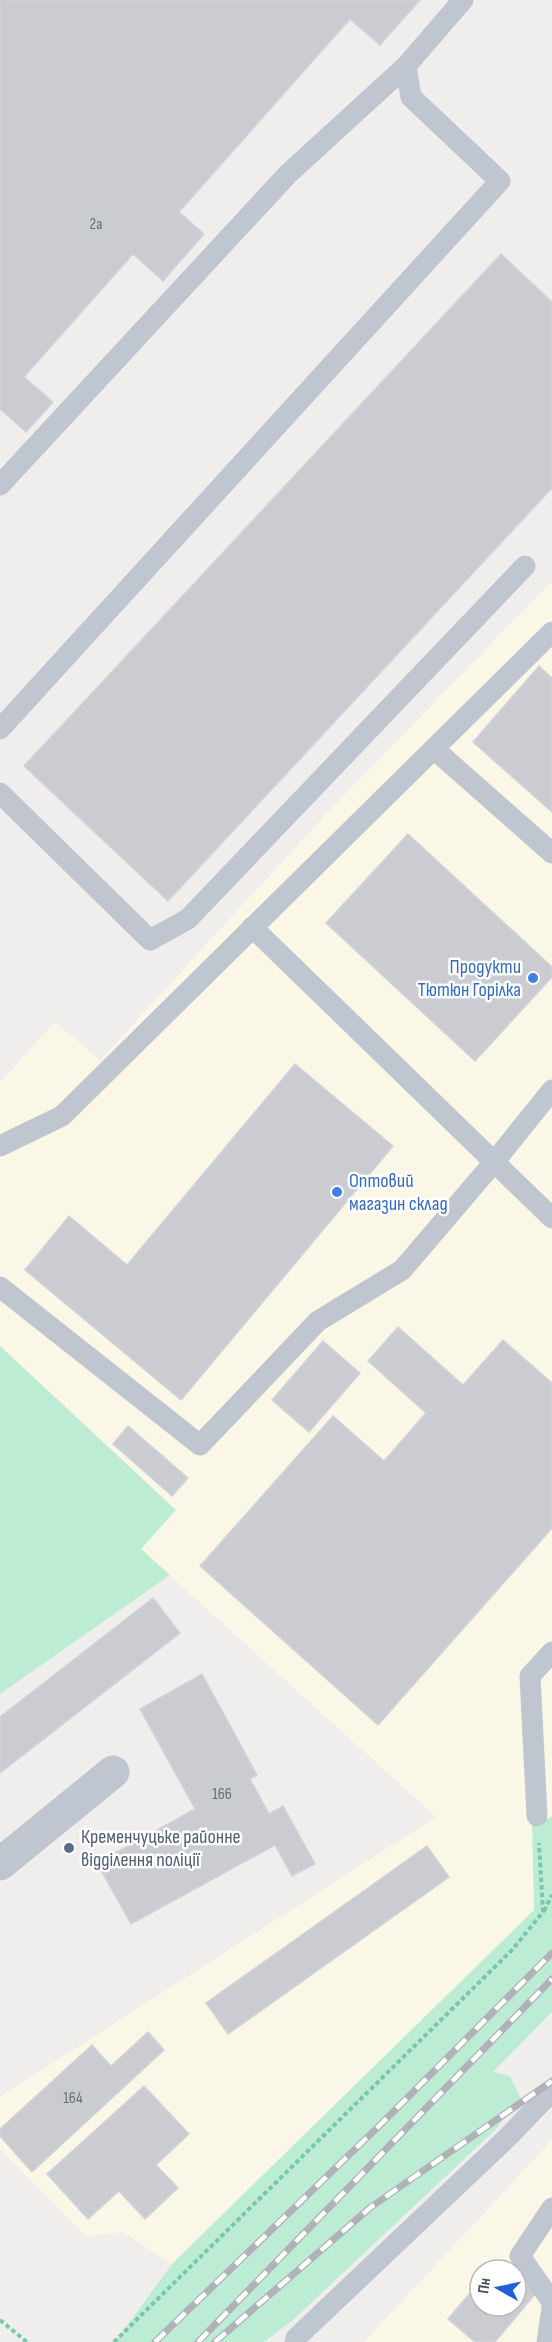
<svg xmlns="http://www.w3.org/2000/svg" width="552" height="2342" font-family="'Sofia Sans Condensed',sans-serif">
	<rect width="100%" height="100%" fill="#f0eeed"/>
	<path fill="#fbf7e7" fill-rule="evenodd" d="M552 581V1816L548 1819 537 1816 532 1818 534 1910 172 2264 123 2232 86 2236 0 2149V2097L436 1817 141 1549 175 1510 0 1346V1082L55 1022 100 1060 328 812Z
		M552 2140V2342H364ZM480 2270H516V2306H480Z"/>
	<path fill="#bdecd4" d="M0 1346 176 1510 141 1549 170 1575 0 1694Z
		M537 1816 548 1819 552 1816V2012L493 2072 510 2076 521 2099 494 2131 293 2320 264 2342H115L172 2264 534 1910 532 1818Z"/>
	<path fill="#caccd2" stroke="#d2d3d9" stroke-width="1.5" d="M0 0H420L380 45 350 19 179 212 204 234 163 281 133 254 24 377 53 402 26 432 0 409Z
		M501 254 552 302V488L168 901 24 766Z
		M539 666 552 678V812L473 742Z
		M408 834 552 967V977L475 1061 326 923Z
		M295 1064 393 1146 181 1400 25 1270 69 1216 127 1265Z
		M398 1327 463 1385 503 1340 552 1383V1528L378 1725 200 1566 333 1416 384 1461 426 1413 368 1361Z
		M323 1341 360 1373 309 1432 272 1400Z
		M128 1426 188 1478 172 1496 113 1444Z
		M153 1598 180 1633 0 1773V1717Z
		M202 1674 257 1775 250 1779 269 1814 283 1806 315 1864 292 1876 275 1845 131 1924 97 1863 195 1809 140 1709Z
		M427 1846 449 1877 228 2034 206 2003Z
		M148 2032 164 2050 32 2172 0 2136V2129L92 2045 111 2066Z
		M144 2086 189 2134 156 2165 178 2188 145 2219 119 2191 88 2219 47 2174Z
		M516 2276 536 2293 495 2342H475L448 2319 480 2281V2306H516Z"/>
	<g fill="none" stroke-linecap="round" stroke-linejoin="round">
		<path stroke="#77c8a8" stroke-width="4" stroke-dasharray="4.5 3" stroke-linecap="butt" d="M544 1911 552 1895
			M0 2320 27 2342
			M114 2342 512 1950 543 1912 539 1843"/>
		<path stroke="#bfc6cf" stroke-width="21" d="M0 485 288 174 406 66
			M0 729 500 181 411 97 406 66 463 0
			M434 749 552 853
			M0 793 150 940 188 919 525 566
			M252 927 552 1218
			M0 1146 62 1116 552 632
			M0 1287 200 1445 318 1321 402 1270 495 1161 552 1090
			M537 1816 530 1676 552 1652
			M552 2208 520 2256 552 2302
			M295 2342 296 2338 508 2137 552 2091
			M547 2342 552 2308"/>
		<path stroke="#bfc6cf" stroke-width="33" d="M0 1864 113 1772"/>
		<g stroke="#b0b2b8" stroke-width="7">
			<path id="rail" d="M155 2342 379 2126 552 1953
				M198 2342 552 1979
				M215 2342 371 2207 552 2081"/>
		</g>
		<use href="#rail" stroke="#fff" stroke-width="4.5" stroke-dasharray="14" stroke-linecap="butt"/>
	</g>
	<g fill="#3f7fe0" stroke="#fff" stroke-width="2">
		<circle cx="533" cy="978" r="6"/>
		<circle cx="337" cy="1192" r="6"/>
	</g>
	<circle fill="#5c6f8a" stroke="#fff" stroke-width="2" cx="69" cy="1848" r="6"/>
	<g text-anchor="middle" stroke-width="5" stroke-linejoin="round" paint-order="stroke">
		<g font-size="16" fill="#686e78">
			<text x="96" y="229">2а</text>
			<text x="222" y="1799">166</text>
			<text x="73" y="2103">164</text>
		</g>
		<g font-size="20" fill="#366cbe" stroke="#fff" text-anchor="end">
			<text x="521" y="973">Продукти<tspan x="521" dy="23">Тютюн Горілка</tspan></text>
			<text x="349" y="1187" text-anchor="start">Оптовий<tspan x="349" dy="23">магазин склад</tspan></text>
		</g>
		<g font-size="20" fill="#4e5e75" stroke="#fff" text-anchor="start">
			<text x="81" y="1843">Кременчуцьке районне<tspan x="81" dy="23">відділення поліції</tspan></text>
		</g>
	</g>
	<g transform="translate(498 2288) rotate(279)"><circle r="28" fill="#ffffff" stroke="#b5b9bd" stroke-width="1.5"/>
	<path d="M0-4.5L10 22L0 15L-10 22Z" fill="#2160d6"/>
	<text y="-9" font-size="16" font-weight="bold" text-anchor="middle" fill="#474f5a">Пн</text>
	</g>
</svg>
